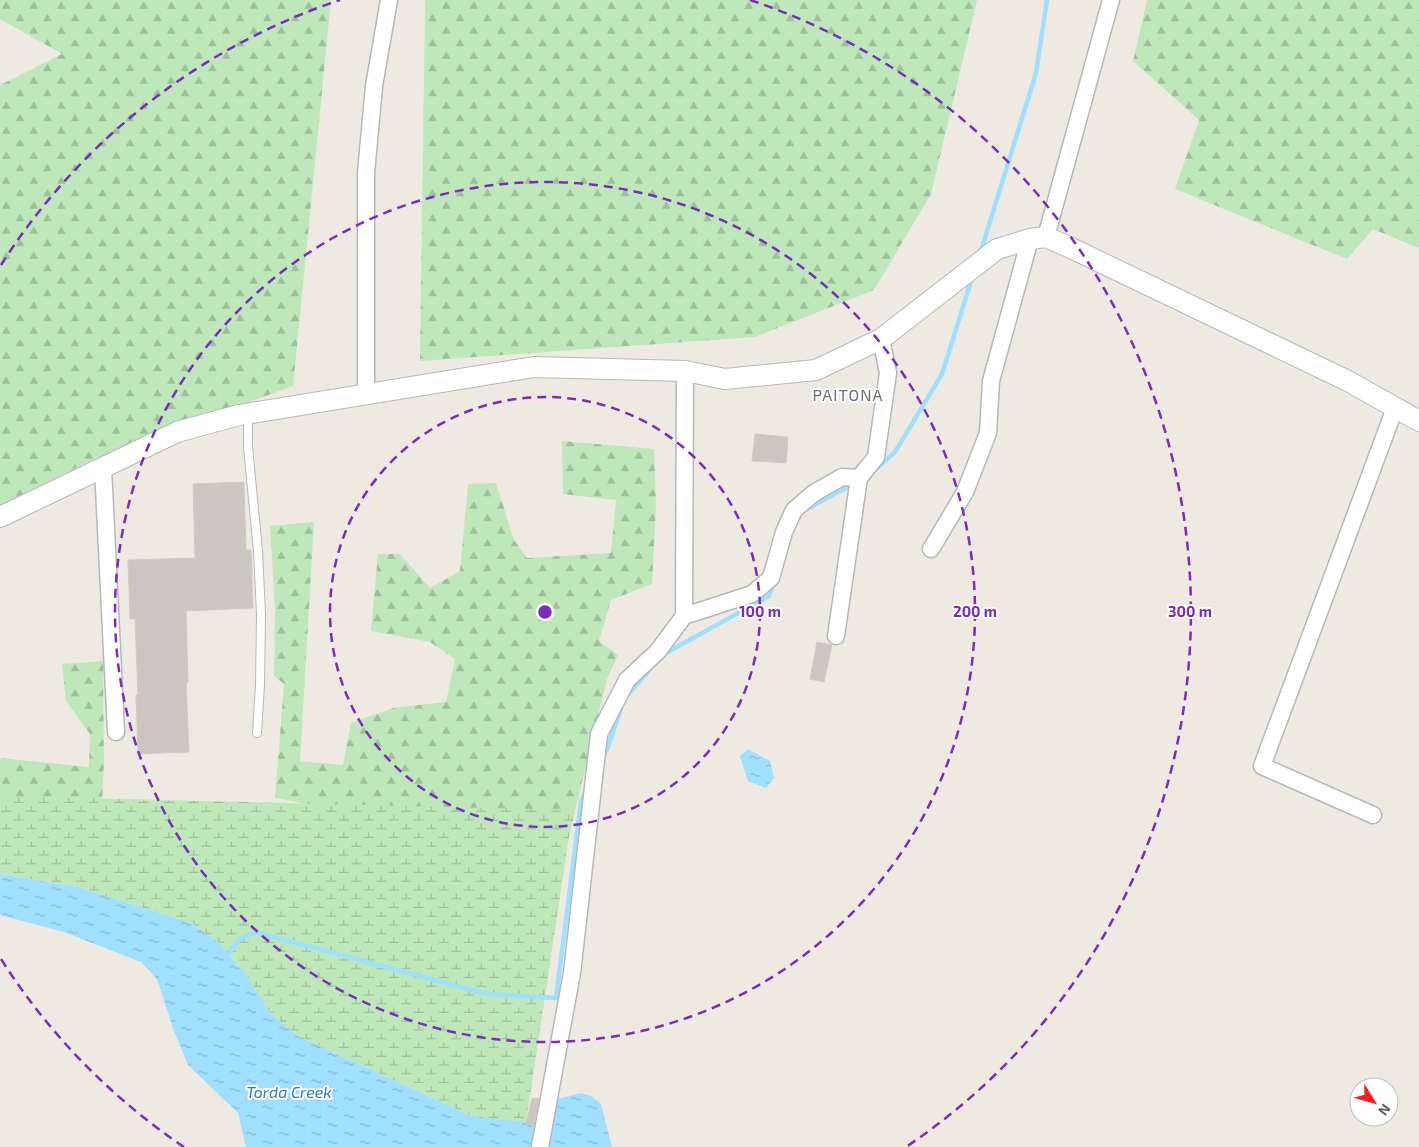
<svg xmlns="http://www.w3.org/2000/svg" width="1419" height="1147" font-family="'Exo 2',sans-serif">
	<defs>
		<pattern id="forest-firs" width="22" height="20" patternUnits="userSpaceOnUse" patternTransform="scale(1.25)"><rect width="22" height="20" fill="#bfe8ba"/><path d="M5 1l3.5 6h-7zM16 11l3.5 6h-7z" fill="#9ebf9b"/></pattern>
		<pattern id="wetland-marsh" width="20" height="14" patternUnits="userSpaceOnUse" patternTransform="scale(1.25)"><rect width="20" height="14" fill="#bfe8ba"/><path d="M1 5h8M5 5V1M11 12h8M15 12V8" fill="none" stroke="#9ebf9b"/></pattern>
		<pattern id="water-ripples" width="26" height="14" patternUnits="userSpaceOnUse" patternTransform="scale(1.25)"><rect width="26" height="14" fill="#9fdfff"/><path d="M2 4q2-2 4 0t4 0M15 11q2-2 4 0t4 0" fill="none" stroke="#85b8d2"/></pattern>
	</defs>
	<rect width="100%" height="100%" fill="#eeeae1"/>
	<path fill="url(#forest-firs)" d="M0 0H331L293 386 94 459 0 505V85L62 54 0 19Z
		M425 0H977L931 194 874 290 755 337 420 361Z
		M1147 0H1419V248L1373 229 1347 259 1175 189 1199 120 1133 61Z
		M562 441 654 449 656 505 652 584 611 600 599 641 618 655 607 679 565 852 275 798 284 684 274 676 275 608 270 526 314 522 300 761 343 765 351 723 393 708 446 702 455 659 430 642 371 631 378 554H400L430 588 460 571 468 484 496 483 514 540 527 558 611 553 616 500 563 494Z
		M103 661 104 762 102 802 0 804V758L89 767 90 734 66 701 62 664Z"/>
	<path fill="url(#wetland-marsh)" d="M0 796 573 810 526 1123 471 1116 298 1036 271 1014 246 975 219 943 193 924 78 887 0 874Z"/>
	<path fill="url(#water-ripples)" d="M748 749 770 761 774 778 766 788 748 781 740 756Z
		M0 874 78 887 193 924 219 943 246 975 271 1014 298 1036 471 1116 550 1125 558 1099 581 1093 591 1096 601 1104 612 1147H246L238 1113 188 1065 174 1031 157 979 141 962 64 932 0 915Z"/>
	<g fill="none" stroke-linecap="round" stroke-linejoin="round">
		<path stroke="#9fdfff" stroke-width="4.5" d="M980 254 1036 73 1047 0
			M876 469 895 452 942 374 972 278
			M805 510 853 484
			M664 654 769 596 773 584
			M626 697 652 667
			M603 757 608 747 621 708
			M224 956 228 954 241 938 255 932 487 994 556 998 581 802 586 791"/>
	</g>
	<path fill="#cbc7c0" stroke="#d3cbbe" d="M755 434 788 437 786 463 752 461Z
		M244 482 246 550H251L253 608 186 611 188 682H186L189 752 138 754 136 695H138L135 619H130L128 560 195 558 193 484Z
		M817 642 832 645 824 682 810 679Z
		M532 1098 539 1099 534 1125 526 1124Z"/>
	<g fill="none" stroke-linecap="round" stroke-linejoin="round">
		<g stroke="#b4b8bd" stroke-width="10">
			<path id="service" d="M248 416V447L258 551 261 614 260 685 257 733"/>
		</g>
		<g stroke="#b4b8bd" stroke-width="19">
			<path id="minor" d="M1046 237 1111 0
				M366 394V173L374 86 389 0
				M103 468 116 732
				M931 549 965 492 988 433 991 381 1030 239
				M684 616 752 594 771 578 784 532 794 510 814 493 842 477 859 478 876 457 888 373 881 339
				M836 636 859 478
				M1373 815 1262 766 1395 408
				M540 1147 572 973 599 734 627 680 658 651 684 616 685 371"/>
		</g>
		<g stroke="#b4b8bd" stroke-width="22">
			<path id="tertiary" d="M0 517 177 432 239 415 534 367 685 371 725 379 816 370 881 339 997 249 1030 239 1046 237 1071 248 1348 381 1419 421"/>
		</g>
		<use href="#service" stroke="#fff" stroke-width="8"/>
		<use href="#minor" stroke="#fff" stroke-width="16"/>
		<use href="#tertiary" stroke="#fff" stroke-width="20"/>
	</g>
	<g fill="none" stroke="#7b2cbf" stroke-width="2.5" stroke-dasharray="9 6">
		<circle cx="545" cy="612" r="215"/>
		<circle cx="545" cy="612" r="430"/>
		<path d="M184 1147A645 645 0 0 1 1 959M1 265A645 645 0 0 1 340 0M750 0A645 645 0 0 1 906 1147"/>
	</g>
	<g text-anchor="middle" stroke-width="4" stroke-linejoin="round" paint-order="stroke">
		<g font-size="16" letter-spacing="1" fill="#6a7175" stroke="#fff">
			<text x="848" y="401">PAITONA</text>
		</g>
		<g font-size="16" font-style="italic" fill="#327cb0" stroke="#fff">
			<text x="289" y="1098">Torda Creek</text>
		</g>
	</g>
	<circle cx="545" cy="612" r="8" fill="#7b2cbf" stroke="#fff" stroke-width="2.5"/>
	<g font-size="15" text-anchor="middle" font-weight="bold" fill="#7b2cbf" stroke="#fff" stroke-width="4" stroke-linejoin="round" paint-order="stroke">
		<text x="760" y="617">100 m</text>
		<text x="975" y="617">200 m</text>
		<text x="1190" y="617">300 m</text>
	</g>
	<g transform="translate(1374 1102) rotate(127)"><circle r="24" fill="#ffffff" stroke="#bdbfc1"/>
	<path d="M0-4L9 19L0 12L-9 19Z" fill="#f81d21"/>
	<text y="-8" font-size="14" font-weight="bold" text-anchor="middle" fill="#595f63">N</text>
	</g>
</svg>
